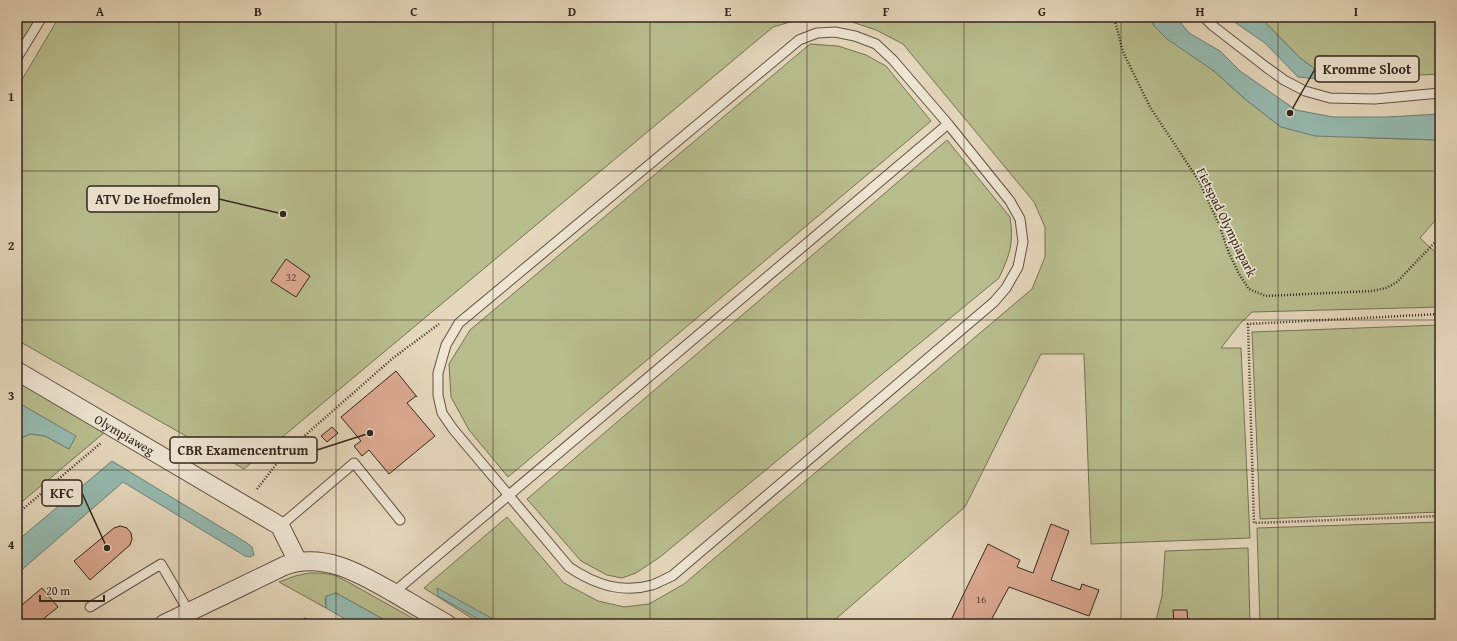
<svg xmlns="http://www.w3.org/2000/svg" width="1457" height="641" font-family="'Gentium Book Plus',serif">
	<rect width="100%" height="100%" fill="#e5d7bc"/>
	<filter id="stains"><feTurbulence type="fractalNoise" baseFrequency=".005" numOctaves="4"/><feColorMatrix values="0 0 0 0 .2 0 0 0 0 .09 0 0 0 0 .02 0 0 0 .5 -.17"/></filter>
	<radialGradient id="worn" r=".72"><stop offset=".6" stop-color="#630" stop-opacity="0"/><stop offset="1" stop-color="#630" stop-opacity=".3"/></radialGradient>
	<path fill="#b8bd8e" stroke="#767255" d="M17 17H41L17 53Z
		M59 17H807L773 27 244 469 17 340V88Z
		M815 17H1150L1154 26 1214 71 1246 100 1281 127 1370 138 1440 140V215L1420 238 1433 250 1440 259V307L1252 312 1239 325 1221 348H1241L1250 538 1091 544 1084 354H1041L965 507 830 624H481L424 588 507 517 564 583 598 601 624 607 649 604 684 584 1032 289 1045 257V227L1034 202 903 44 876 30 843 19Z
		M1260 17H1440V74L1330 80 1300 58Z
		M810 44 838 46 866 55 886 66 931 121 508 477 469 430 451 397 449 364 470 330Z
		M947 140 1010 217C1014 244 1010 254 999 278L660 557 636 573 622 578 607 575 581 561 527 499Z
		M1440 325V512L1260 519 1252 332Z
		M17 380 105 432 17 506V440L30 434 45 436 69 449 75 437 17 402Z
		M1440 522V624H1260L1257 528Z
		M1248 548 1250 624H1155L1162 596 1165 551Z
		M309 573H318L334 575 348 582 423 624H392L336 593 325 598 326 608 279 582 295 576Z"/>
	<path fill="#96bab0" stroke="#6e7f75" d="M1150 17H1176L1189 33 1220 51 1240 71 1296 110 1333 117H1387L1440 114V140L1315 136 1281 127 1246 100 1214 71 1167 39 1154 26Z
		M1227 17H1260L1300 58 1330 80 1298 77 1265 43Z
		M17 402 76 436 69 449 45 436 30 434 17 440Z
		M112 461 247 543 252 547 254 555 250 557 245 556 123 482 17 574V541Z
		M437 588 502 624H487L438 596Z
		M336 593 392 624H354L326 608V596Z"/>
	<path fill="#dca992" stroke="#33261c" d="M286 259 310 276 296 297 271 281Z
		M396 371 417 397 416 396 407 403 435 436 389 474 369 450 362 456 354 446 361 441 341 417Z
		M332 427 338 433 327 442 321 436Z
		M1051 524 1069 531 1051 580 1080 590 1082 584 1099 590 1089 616 1009 587 989 624H959L951 620 988 544 1020 560 1017 567 1033 573Z
		M120 526 127 528 131 533 132 539 130 545 90 580 74 561 114 528Z
		M42 588 58 607 37 624H17V609Z
		M1173 610H1187L1188 624H1174Z
		M305 618 313 624H297Z"/>
	<g fill="none" stroke-linecap="round" stroke-linejoin="round">
		<g stroke="#605244" stroke-width="11">
			<path id="service" d="M1204 17 1213 26 1266 67 1284 80 1305 91 1330 98 1375 99 1440 93
				M835 32 855 36 876 44 893 60 948 124 1010 201 1020 219 1023 242 1018 267 1006 288 994 302 672 576C665 579 658 583 652 585 621 594 594 584 569 567L453 429 442 413 438 395V373L446 345 459 323 799 40 817 33Z
				M17 58 42 17
				M280 526 354 463 400 520
				M393 593 948 124
				M90 607 161 564 189 612"/>
		</g>
		<g stroke="#605244" stroke-width="20">
			<g id="minor">
				<path id="s1" d="M17 371 280 526 298 562"/>
				<path d="M164 624 284 566C323 551 361 574 394 593 411 603 429 614 447 624"/>
			</g>
		</g>
		<path stroke="#33261c" stroke-width="2.5" stroke-dasharray="1 2" stroke-linecap="butt" d="M1114 17 1123 52 1150 107 1199 181 1218 222 1229 253 1239 274 1249 289 1266 296 1372 291 1386 288 1397 282 1440 237
			M1440 314 1248 324 1254 523 1440 516
			M257 489 285 453 393 358 439 324
			M17 514 101 443"/>
		<use href="#service" stroke="#eee5d3" stroke-width="9"/>
		<use href="#minor" stroke="#eee5d3" stroke-width="18"/>
	</g>
	<path fill="none" stroke="#33261c" stroke-width="1" stroke-opacity="0.55" d="M179 17V624M336 17V624M493 17V624M650 17V624M807 17V624M964 17V624M1121 17V624M1278 17V624M17 171H1440M17 320H1440M17 470H1440"/>
	<g text-anchor="middle" stroke-width="3.5" stroke-linejoin="round" paint-order="stroke">
		<g font-size="11" fill="#5d473a">
			<text x="291" y="281">32</text>
			<text x="981" y="603">16</text>
		</g>
		<g font-size="13" fill="#33261c" stroke="#eee5d3">
			<text transform="translate(1227 222) rotate(64)" y="5">Fietspad Olympiapark</text>
			<text dy="5" stroke="none"><textPath href="#s1" startOffset="125">Olympiaweg</textPath></text>
		</g>
	</g>
	<path fill="none" stroke="#33261c" stroke-width="1.5" d="M1290 113L1315 69M283 214L219 199M370 433L317 450M107 548L82 493"/>
	<g fill="#33261c" stroke="#eee5d3" stroke-width="1.5">
		<circle cx="1290" cy="113" r="4"/>
		<circle cx="283" cy="214" r="4"/>
		<circle cx="370" cy="433" r="4"/>
		<circle cx="107" cy="548" r="4"/>
	</g>
	<g fill="#eee5d3" stroke="#33261c" stroke-width="1.5">
		<rect x="1315" y="56" width="104" height="26" rx="4"/>
		<rect x="87" y="186" width="132" height="26" rx="4"/>
		<rect x="170" y="437" width="147" height="26" rx="4"/>
		<rect x="42" y="480" width="40" height="26" rx="4"/>
	</g>
	<g font-size="14" text-anchor="middle" font-weight="bold" fill="#33261c">
		<text x="1367" y="74">Kromme Sloot</text>
		<text x="153" y="204">ATV De Hoefmolen</text>
		<text x="243" y="455">CBR Examencentrum</text>
		<text x="62" y="498">KFC</text>
	</g>
	<rect width="1457" height="641" fill="none" stroke="#e5d7bc" stroke-width="44"/>
	<path d="M40 595v6h64v-6" fill="none" stroke="#33261c" stroke-width="2"/>
	<text x="46" y="595" font-size="12" fill="#33261c" stroke="#eee5d3" stroke-width="3" paint-order="stroke">20 m</text>
	<rect x="22" y="22" width="1413" height="597" fill="none" stroke="#33261c" stroke-width="1.5"/>
	<g font-size="13" text-anchor="middle" font-weight="bold" fill="#33261c">
		<text x="100" y="16">A</text>
		<text x="258" y="16">B</text>
		<text x="414" y="16">C</text>
		<text x="572" y="16">D</text>
		<text x="728" y="16">E</text>
		<text x="886" y="16">F</text>
		<text x="1042" y="16">G</text>
		<text x="1200" y="16">H</text>
		<text x="1356" y="16">I</text>
		<text x="11" y="101">1</text>
		<text x="11" y="250">2</text>
		<text x="11" y="400">3</text>
		<text x="11" y="549">4</text>
	</g>
	<rect width="100%" height="100%" filter="url(#stains)"/>
	<rect width="100%" height="100%" fill="url(#worn)"/>
</svg>
